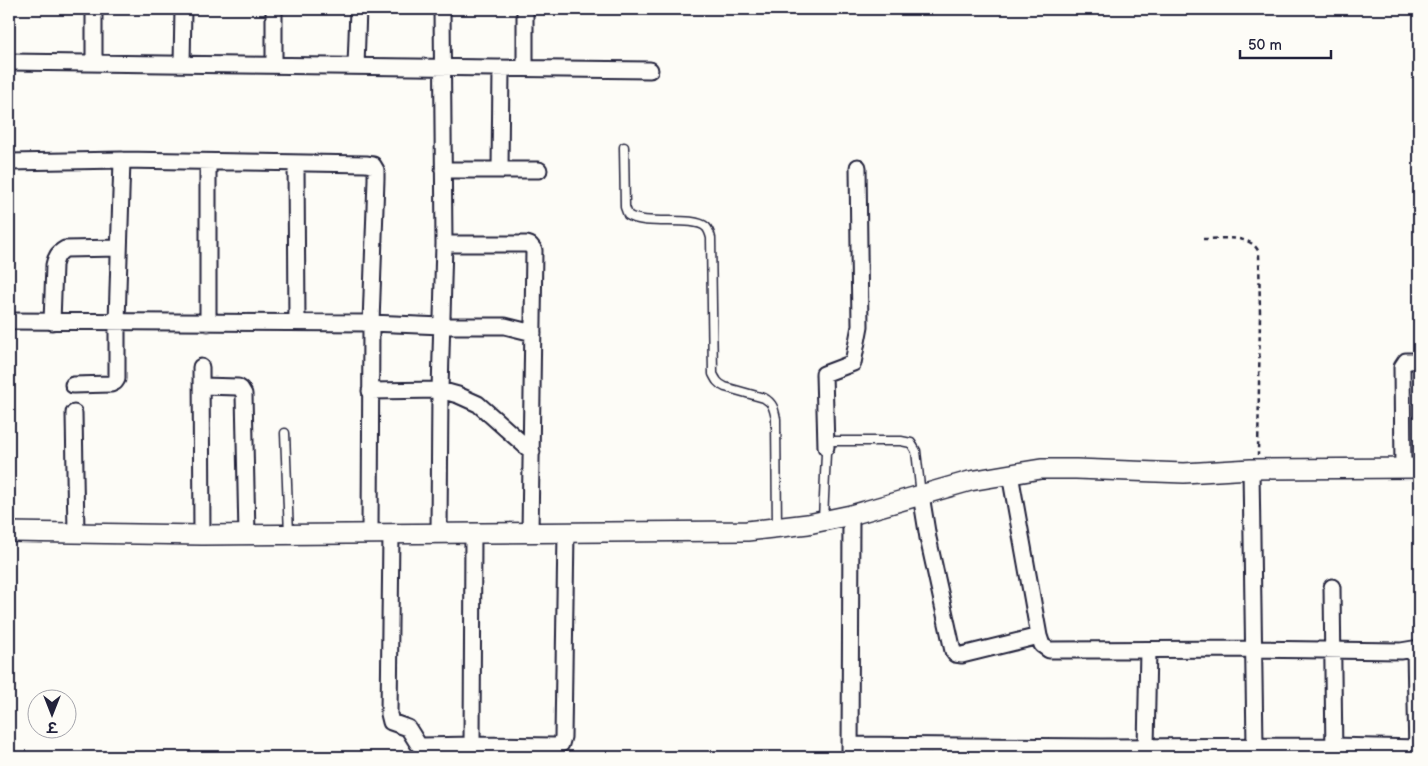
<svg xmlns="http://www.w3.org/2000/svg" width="1428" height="766" font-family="'Balsamiq Sans','Playpen Sans Deva',sans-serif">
	<rect width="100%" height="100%" fill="#fdfcf7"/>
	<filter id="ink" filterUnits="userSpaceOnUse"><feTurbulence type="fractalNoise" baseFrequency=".02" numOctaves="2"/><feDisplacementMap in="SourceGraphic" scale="10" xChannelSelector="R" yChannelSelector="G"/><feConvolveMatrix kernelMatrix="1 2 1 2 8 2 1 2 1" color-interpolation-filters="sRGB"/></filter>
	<g filter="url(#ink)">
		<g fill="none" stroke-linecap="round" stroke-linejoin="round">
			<g stroke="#22223b" stroke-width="11">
				<path id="service" d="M624 147 625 207 628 215C645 227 693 215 706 227 709 230 710 234 711 238L713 374C716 380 718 384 725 387L764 398C773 403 774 409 776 419L777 528
					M1419 361V337
					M285 433 289 534
					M823 520 826 453 827 444 832 441H901L911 443 916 451 921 495"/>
			</g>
			<g stroke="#22223b" stroke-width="19">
				<path id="minor" d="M94 9V62
					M274 9V65
					M9 62 650 70
					M182 64 183 9
					M356 66 358 9
					M525 68V9
					M9 162 122 160 366 164 373 165 376 170V179L371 323 370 533
					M296 163 297 323
					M443 170H539
					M500 170 501 68
					M444 244H527L530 245 534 250 530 533
					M9 321 371 323 442 326H505L533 333
					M52 322 54 265C56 257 58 253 65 249L119 248
					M208 323V162
					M201 367 202 535
					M73 385 111 384 115 382 117 379V322L122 160
					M202 386 238 387 241 389 244 394 247 535
					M370 391 440 390 458 395 478 404 532 452
					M74 413 76 533
					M826 447 824 374 853 363 860 326 858 167
					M1251 469 1255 746
					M1403 469 1402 367 1406 361H1419
					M1010 474 1039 636 1042 645 1049 650 1254 649 1401 651 1419 648
					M921 495 928 538 953 651 955 654 962 655 1039 636
					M439 533 440 390 444 244 442 9
					M391 534 389 714 391 722 408 728 418 744 422 746 472 745 555 746 561 744 563 737 566 532
					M1332 587 1334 757
					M1415 649 1417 757
					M472 745 473 532
					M850 745 1102 747 1333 746 1419 748
					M1146 747 1148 650
					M850 757 851 515"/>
			</g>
			<g stroke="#22223b" stroke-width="22">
				<path id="tertiary" d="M9 532 202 535 747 531 808 524 851 515 970 481 1041 469H1076L1184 473 1251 469 1419 468"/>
			</g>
			<path stroke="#22223b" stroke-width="2.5" stroke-dasharray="5 4" stroke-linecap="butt" d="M1203 239C1220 239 1252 233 1259 253L1260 314 1258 455"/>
			<use href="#service" stroke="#fdfcf7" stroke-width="8"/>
			<use href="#minor" stroke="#fdfcf7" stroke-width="15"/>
			<use href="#tertiary" stroke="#fdfcf7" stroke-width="19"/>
		</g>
	</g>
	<rect width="1428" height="766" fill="none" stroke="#fdfcf7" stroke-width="30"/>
	<rect x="15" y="15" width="1398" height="736" fill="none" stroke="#22223b" stroke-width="2" filter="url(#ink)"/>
	<g transform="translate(52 714) rotate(180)"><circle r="24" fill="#fdfcf7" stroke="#a5a5ac"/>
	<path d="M0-4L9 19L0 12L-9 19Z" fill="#22223b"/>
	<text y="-8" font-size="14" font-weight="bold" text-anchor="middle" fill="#22223b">उ</text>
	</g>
	<path d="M1240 50v8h91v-8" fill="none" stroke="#22223b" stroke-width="2.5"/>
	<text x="1248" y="50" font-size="15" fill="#22223b" stroke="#fdfcf7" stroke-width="4" paint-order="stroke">50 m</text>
</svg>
